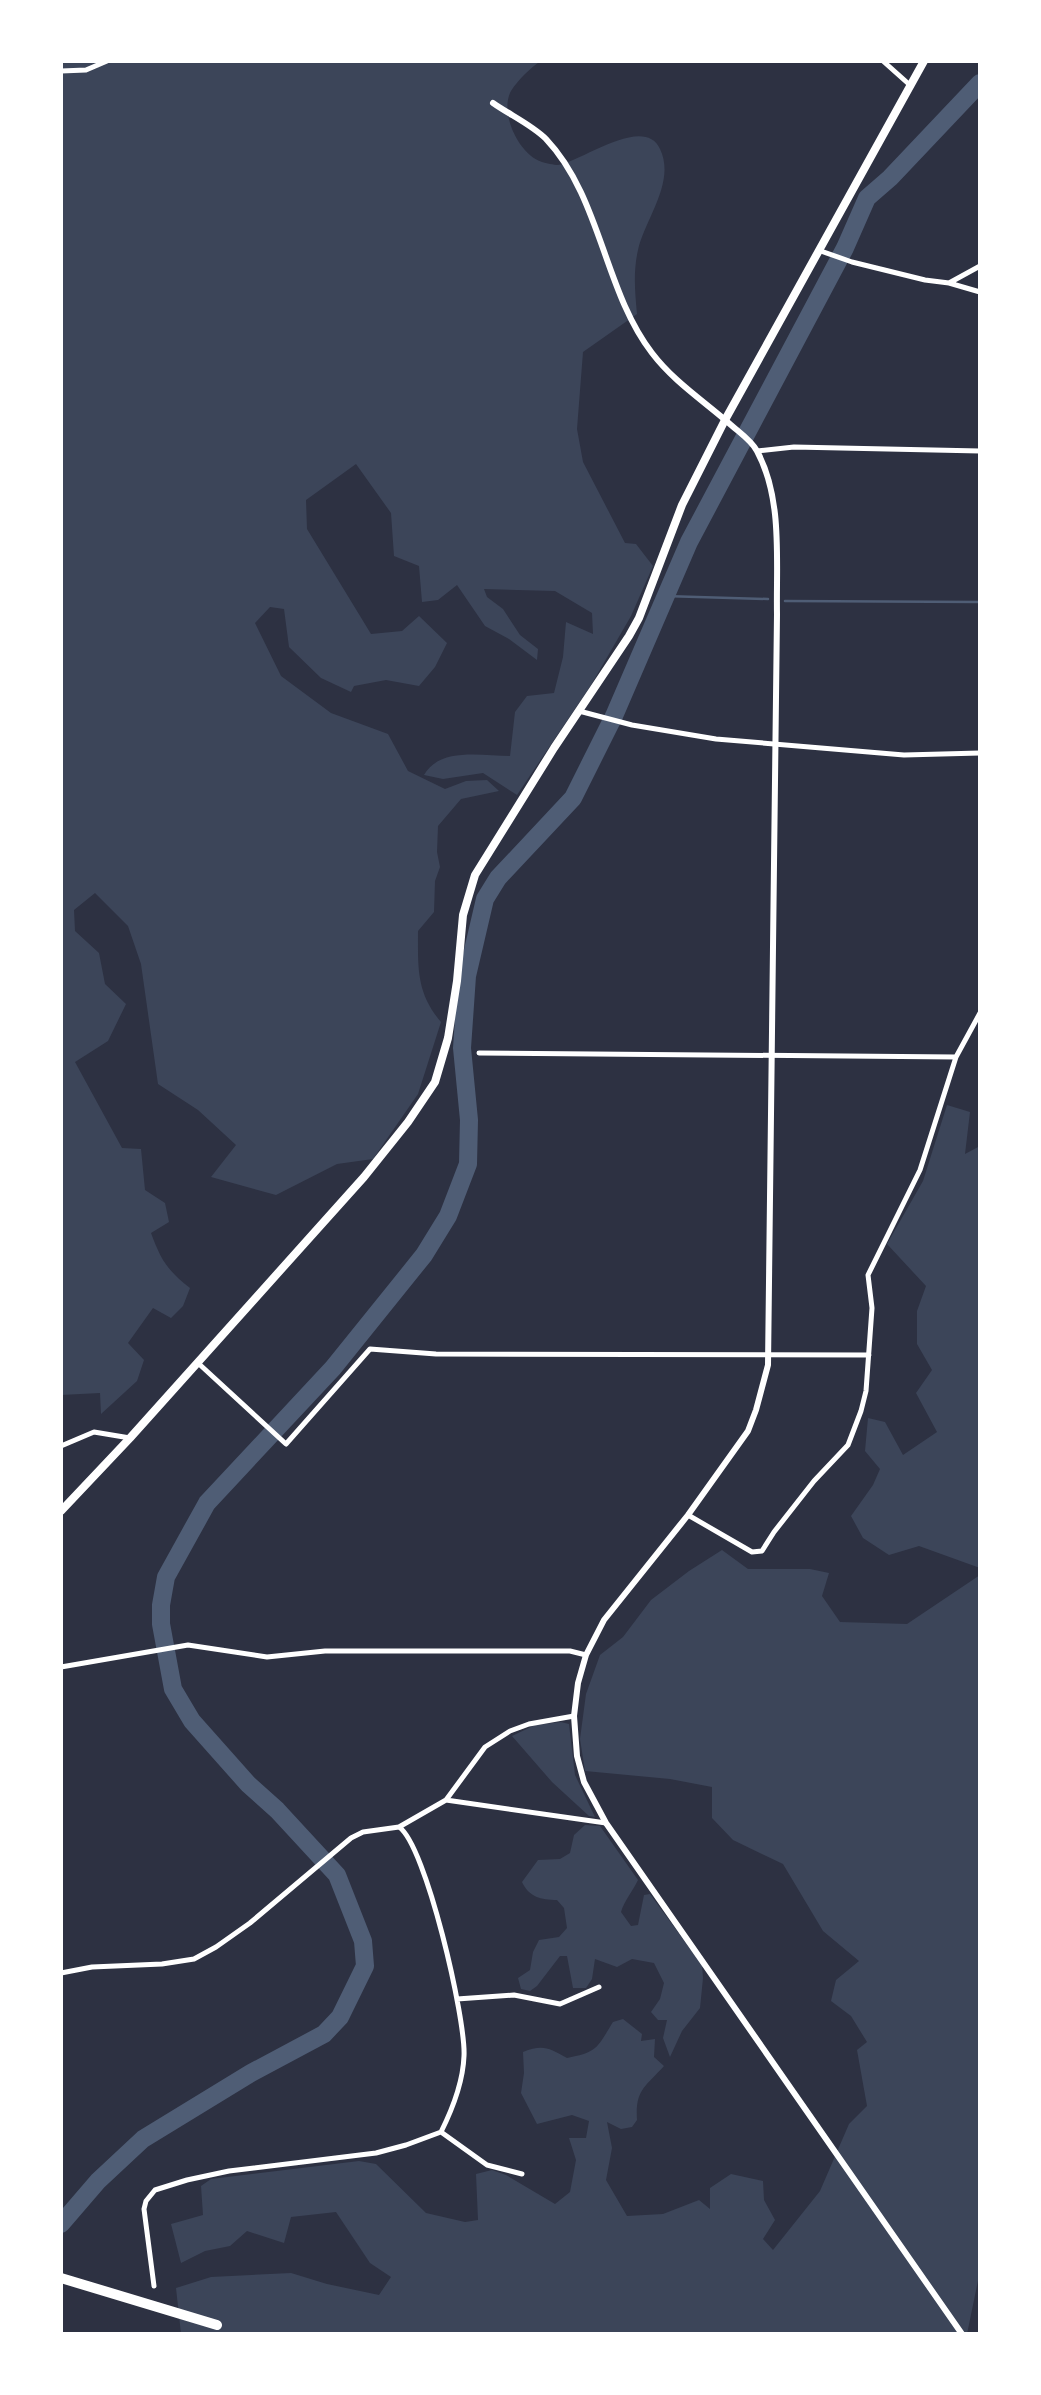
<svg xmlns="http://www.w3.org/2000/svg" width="1041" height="2395" font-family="Mulish,sans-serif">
	<rect width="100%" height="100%" fill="#2d3142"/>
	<path fill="#3c4559" d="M61 61H541C530 68 518 80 511 91 499 113 519 155 542 162 546 163 554 165 558 165 581 162 644 114 660 149 676 182 645 219 638 250 633 272 635 292 637 314L583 352 577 429 583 462 625 543 636 544 653 566 631 616 591 685 517 795 483 773 443 779 424 775C440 747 481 756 510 756L515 712 527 696 554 693 563 657 566 622 593 634 592 613 555 591 484 589 487 597 503 609 520 635 538 649 537 660 509 639 485 626 457 585 438 600 422 602 419 566 394 556 391 513 356 464 306 500 307 529 371 634 402 631 419 616 447 643 435 667 419 686 386 680 354 686 351 692 321 678 289 647 284 609 270 607 255 623 281 676 331 713 388 734 408 771 445 789 466 781 487 780 499 791 461 799 438 826 437 852 440 867 435 881 434 912 418 931C418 967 416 993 441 1022L418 1094 373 1159 337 1164 276 1195 211 1177 236 1145 198 1110 158 1084 141 964 128 926 95 893 74 910 75 931 99 953 105 984 126 1004 108 1041 75 1062 122 1148 141 1149 145 1190 165 1203 169 1222 151 1233C161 1260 167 1270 190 1288L183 1306 171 1318 153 1308 128 1343 144 1360 137 1381 101 1414 100 1393 61 1395Z
		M947 1105 970 1112 965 1154 980 1146V1568L919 1546 889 1555 863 1538 851 1516 873 1485 880 1469 865 1451 868 1418 885 1422 903 1455 937 1432 916 1393 932 1370 917 1344V1311L926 1286 887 1244 923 1181Z
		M722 1550 748 1569H810L829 1573 822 1596 840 1622 907 1624 980 1575V2271L967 2334H181L176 2288 211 2277 291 2273 327 2284 379 2295 391 2277 370 2263 336 2212 291 2217 284 2243 247 2231 230 2246 205 2251 181 2263 171 2224 203 2215 201 2186 211 2179 359 2161 376 2164 426 2213 465 2222 478 2220 476 2174 492 2170 506 2175 555 2204 570 2192 576 2160 569 2138H586L589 2121 572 2115 537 2124 521 2093 524 2073 523 2052C543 2044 549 2048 567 2058 598 2052 597 2048 613 2022L623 2019 642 2034 641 2041 655 2039 654 2057 664 2066C645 2087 635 2090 637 2120L632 2127 621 2129 607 2122 612 2148 606 2180 627 2216 663 2214 699 2200 710 2209V2188L731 2174 763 2181 764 2200 775 2220 763 2239 773 2250 820 2191 849 2124 867 2106 857 2050 867 2042 851 2016 831 2001 836 1980 859 1961 823 1931 783 1864 733 1840 712 1818V1787L670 1779 585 1771 580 1739 586 1694 600 1655 623 1637 651 1600 689 1571Z
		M561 1722 569 1724 575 1775 595 1817 589 1816 552 1782 512 1736 535 1725Z
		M585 1825 600 1826 638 1880C633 1891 624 1901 621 1912L631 1926 638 1925 644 1895 650 1894 702 1965 703 1978 700 2008 682 2031 670 2057 663 2038 667 2020H658L651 2012 660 1999 664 1983 654 1963 632 1959 617 1967 595 1959 592 1979 586 1988H573L567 1956H560L537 1986 530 1991 521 1989 518 1978 530 1970 533 1952 539 1940 559 1937 567 1928 564 1908 557 1900C541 1900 529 1897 522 1882L538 1860 560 1859 570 1853 574 1835Z"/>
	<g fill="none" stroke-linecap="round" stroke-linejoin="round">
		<path stroke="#4f5d75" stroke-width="2.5" d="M664 596 768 599
			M785 601 980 602"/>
		<path stroke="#4f5d75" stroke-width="18" d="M61 2224 98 2181 143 2139 251 2073 324 2034 340 2017 365 1966 363 1941 337 1875 277 1810 248 1784 192 1721 173 1689 161 1624V1605L166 1577 207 1503 333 1368 424 1255 448 1216 468 1164 469 1120 462 1048 467 976 485 899 498 878 573 798 614 716 689 542 845 248 867 198 890 178 980 83"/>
		<path stroke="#fff" stroke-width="5" d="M883 61 911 86
			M61 71 86 70 107 61
			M818 250 852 262 925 280 949 283 980 292
			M949 283 980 266
			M757 451 794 447 980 451
			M579 711 632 725 716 739 904 755 980 753
			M479 1053 956 1057
			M198 1363 286 1444 370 1349 436 1354 869 1355
			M61 1446 94 1432 130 1438
			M688 1515 752 1552 762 1551 774 1532 814 1481 848 1445 861 1411 866 1391 872 1308 868 1275 920 1170 956 1057 980 1013
			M61 1667 188 1645 267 1657 325 1651H570L586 1655
			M446 1800 606 1823
			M61 1973 92 1967 162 1964 194 1959 216 1947 250 1923 351 1838 363 1832 399 1827 446 1800 485 1747 510 1731 529 1724 574 1716
			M457 1999 514 1995 560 2004 599 1987
			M441 2132 487 2165 522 2174
			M154 2286 144 2209 146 2201 155 2190 187 2180 229 2171 376 2153 406 2145 441 2132C453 2108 463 2083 464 2056 466 2020 426 1845 399 1827"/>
		<path stroke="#fff" stroke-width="6" d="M493 103C510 115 532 125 546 139 601 197 604 291 652 353 674 382 704 401 731 425 740 433 751 440 757 451 783 499 776 562 777 614L768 1365 756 1410 748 1431 688 1515 604 1620 586 1655 578 1683 574 1716 577 1756 584 1782 606 1823 962 2334"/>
		<path stroke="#fff" stroke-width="8" d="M61 1511 130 1438 364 1177 408 1122 435 1082 448 1038 457 981 463 915 475 875 554 748 629 636 639 618 682 505 725 420 924 61"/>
		<path stroke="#fff" stroke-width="10" d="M61 2278 217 2325"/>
	</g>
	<rect width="1041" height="2395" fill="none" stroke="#ffffff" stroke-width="126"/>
</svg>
